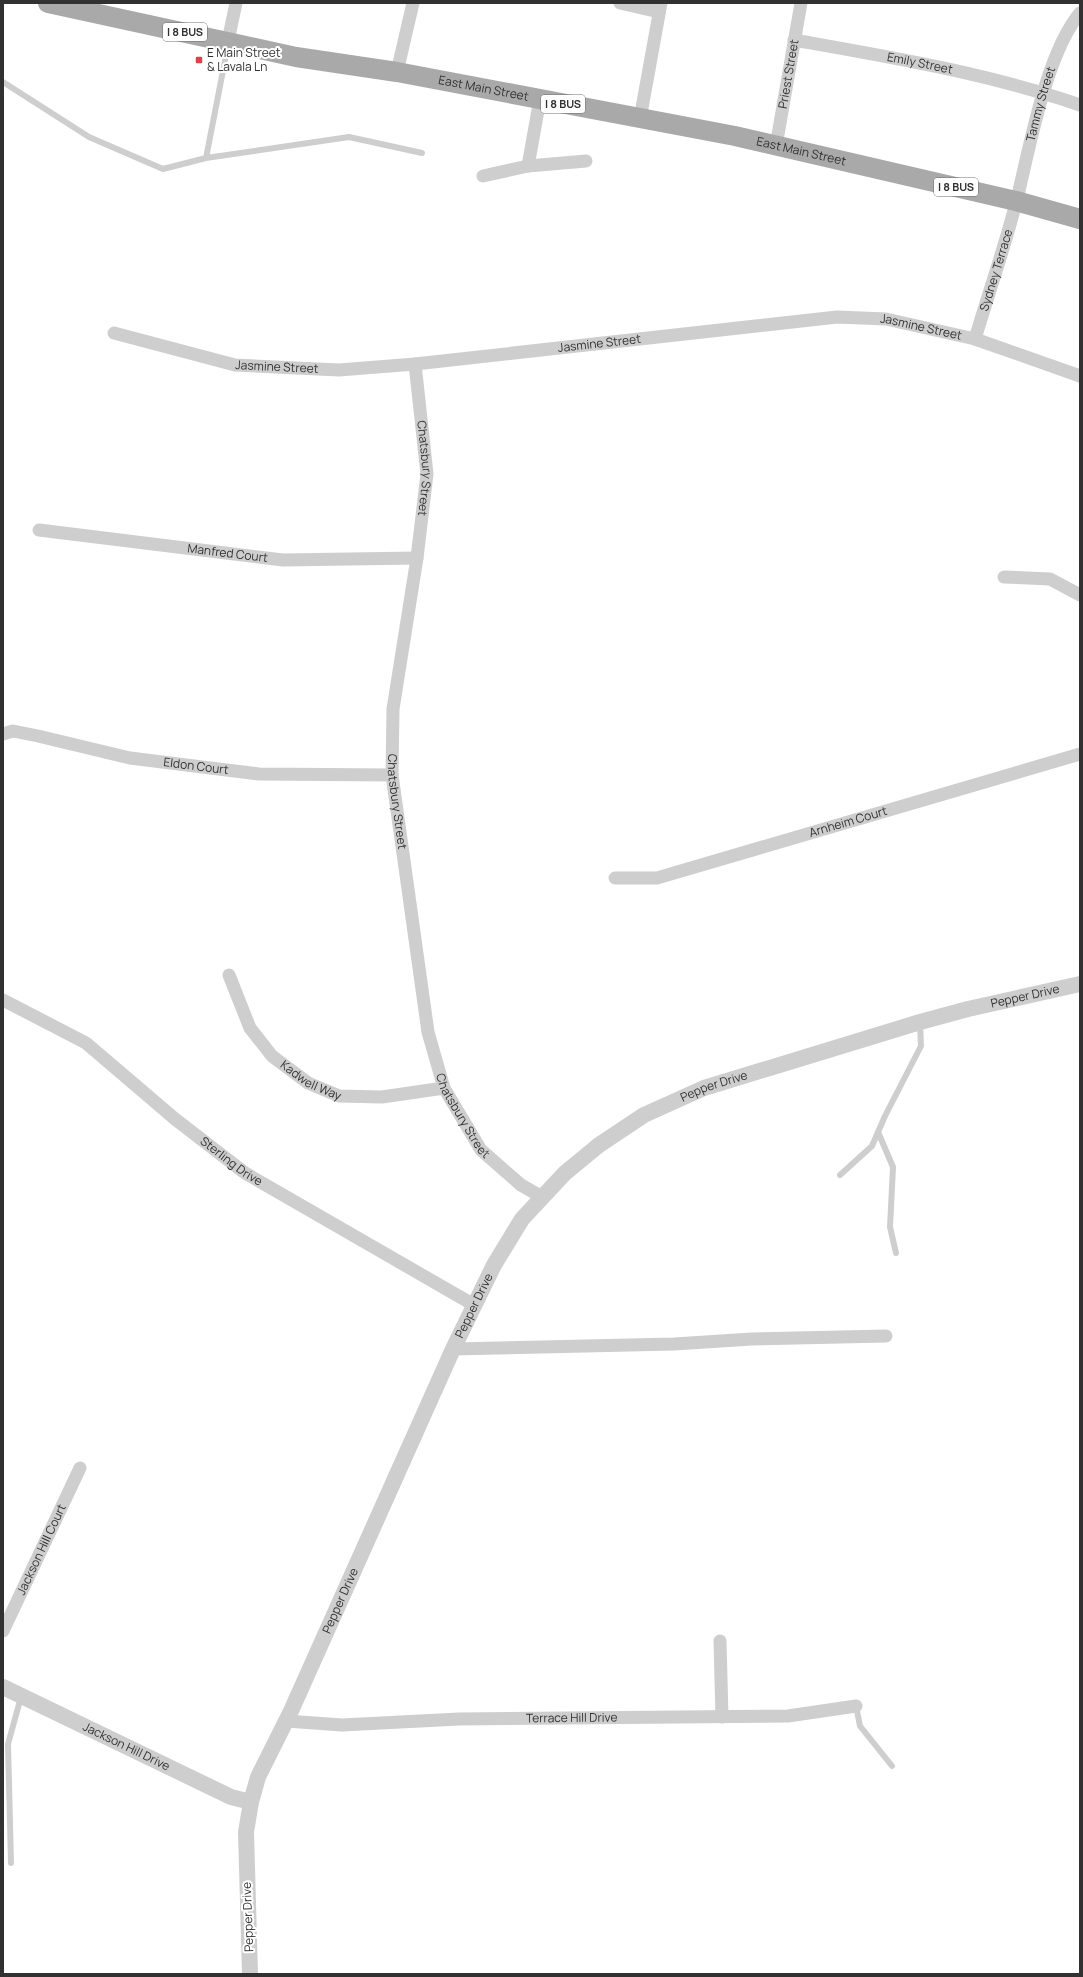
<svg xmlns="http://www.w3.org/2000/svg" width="1083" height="1977" font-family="Manrope,sans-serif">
	<rect width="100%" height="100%" fill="#fff"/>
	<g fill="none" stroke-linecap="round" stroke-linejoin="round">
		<path stroke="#cecece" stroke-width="6" d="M3 82 89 137 163 169 206 158 228 45
			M206 158 349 137 422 153
			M878 1132 893 1167 890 1227 896 1253
			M840 1175 872 1146 885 1116 921 1046 920 1024
			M856 1706 860 1726 892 1766
			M11 1863 8 1744 21 1697"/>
		<g stroke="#cecece" stroke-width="13">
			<path d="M620 3 659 12"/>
			<path id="s1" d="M794 40C890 57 987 73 1080 105"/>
			<path d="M228 41 236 3"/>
			<path d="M397 72 413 3"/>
			<path d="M640 119 661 3"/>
			<path id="s2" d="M776 146 801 3"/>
			<path d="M528 166 540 99"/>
			<path d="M483 176 528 166 586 161"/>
			<path id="s3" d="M114 333 235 365 339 370 415 364 837 317 886 319 975 339 1080 376"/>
			<path id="s4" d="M975 339C989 292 1005 246 1017 199 1030 146 1046 54 1080 13"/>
			<path id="s5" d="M415 364 427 474 417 558 393 709 392 775 428 1032 444 1088 481 1150 521 1185 542 1197"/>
			<path id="s6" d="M39 530 283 560 417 558"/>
			<path d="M1004 577 1050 579 1080 595"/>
			<path id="s7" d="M3 734 13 731 38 736 130 758 259 774 392 775"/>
			<path id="s8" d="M615 878H657L1080 754"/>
			<path id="s9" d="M229 975 250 1028 272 1056 308 1083 339 1096 382 1097 444 1088"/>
			<path id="s10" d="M3 1000 86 1043 175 1119 245 1173 474 1305"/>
			<path d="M453 1349 674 1344 752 1339 886 1336"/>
			<path id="s11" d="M3 1631 80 1468"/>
			<path d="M720 1641 722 1717"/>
			<path id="s12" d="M286 1721 342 1725 459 1719 788 1716 856 1706"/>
		</g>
		<g stroke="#cecece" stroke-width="16">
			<path id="s13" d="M3 1687 231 1797 251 1802"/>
			<path id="s14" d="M250 1974 246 1832 251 1802 258 1777 291 1711 453 1349 494 1265 522 1219 565 1173 599 1145 644 1115 704 1088 920 1022 968 1009 1080 984"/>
		</g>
		<path stroke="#a9a9a9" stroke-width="20" id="s15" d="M48 3 296 57 397 72 735 136 1016 201 1080 219"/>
	</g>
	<rect fill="#d94249" stroke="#fff" stroke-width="1.5" x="195" y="56" width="8" height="8" rx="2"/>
	<g text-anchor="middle" stroke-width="4" stroke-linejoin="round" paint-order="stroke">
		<g fill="#fff" stroke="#6f6f6f" stroke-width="1">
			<rect x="163" y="23" width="44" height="18" rx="3"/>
			<rect x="541" y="95" width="44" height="18" rx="3"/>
			<rect x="934" y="178" width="44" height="18" rx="3"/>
		</g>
		<g font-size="11" font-weight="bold" fill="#313131">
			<text x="185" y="36">I 8 BUS</text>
			<text x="563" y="108">I 8 BUS</text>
			<text x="956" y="191">I 8 BUS</text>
		</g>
		<g font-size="12" fill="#313131" stroke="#fff" text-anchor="start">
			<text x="207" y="57">E Main Street<tspan x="207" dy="14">&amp; Lavala Ln</tspan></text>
		</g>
		<g font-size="12" fill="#313131" stroke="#fff">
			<text dy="4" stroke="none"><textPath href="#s1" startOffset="128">Emily Street</textPath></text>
			<text dy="4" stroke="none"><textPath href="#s2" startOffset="73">Priest Street</textPath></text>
			<text dy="4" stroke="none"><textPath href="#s15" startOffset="444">East Main Street</textPath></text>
			<text dy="4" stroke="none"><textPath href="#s4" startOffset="244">Tammy Street</textPath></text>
			<text dy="4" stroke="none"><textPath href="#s15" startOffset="768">East Main Street</textPath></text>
			<text dy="4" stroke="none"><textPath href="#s4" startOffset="72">Sydney Terrace</textPath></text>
			<text dy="4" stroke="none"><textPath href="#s3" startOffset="815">Jasmine Street</textPath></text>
			<text dy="4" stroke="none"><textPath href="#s3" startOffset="491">Jasmine Street</textPath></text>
			<text dy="4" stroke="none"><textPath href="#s3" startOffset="167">Jasmine Street</textPath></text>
			<text dy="4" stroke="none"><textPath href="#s5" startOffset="105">Chatsbury Street</textPath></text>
			<text dy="4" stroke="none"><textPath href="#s6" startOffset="190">Manfred Court</textPath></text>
			<text dy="4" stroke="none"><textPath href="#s7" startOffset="197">Eldon Court</textPath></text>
			<text dy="4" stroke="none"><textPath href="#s5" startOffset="441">Chatsbury Street</textPath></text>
			<text dy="4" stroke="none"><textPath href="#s8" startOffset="241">Arnheim Court</textPath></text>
			<text dy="4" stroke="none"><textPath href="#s14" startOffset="1377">Pepper Drive</textPath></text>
			<text dy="4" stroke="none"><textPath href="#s9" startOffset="139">Kadwell Way</textPath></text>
			<text dy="4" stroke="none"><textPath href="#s14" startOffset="1053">Pepper Drive</textPath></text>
			<text dy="4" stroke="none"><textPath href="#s5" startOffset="765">Chatsbury Street</textPath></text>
			<text dy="4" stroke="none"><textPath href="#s10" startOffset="281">Sterling Drive</textPath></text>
			<text dy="4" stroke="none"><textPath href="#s14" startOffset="717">Pepper Drive</textPath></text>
			<text dy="4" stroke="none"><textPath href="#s11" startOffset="90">Jackson Hill Court</textPath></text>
			<text dy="4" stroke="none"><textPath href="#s14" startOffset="393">Pepper Drive</textPath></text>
			<text dy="4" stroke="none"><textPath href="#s12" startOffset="286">Terrace Hill Drive</textPath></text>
			<text dy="4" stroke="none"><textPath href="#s13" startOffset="137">Jackson Hill Drive</textPath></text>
			<text transform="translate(248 1917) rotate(-92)" y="4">Pepper Drive</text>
		</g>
	</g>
	<rect width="1083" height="1977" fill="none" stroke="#313131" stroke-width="8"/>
</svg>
